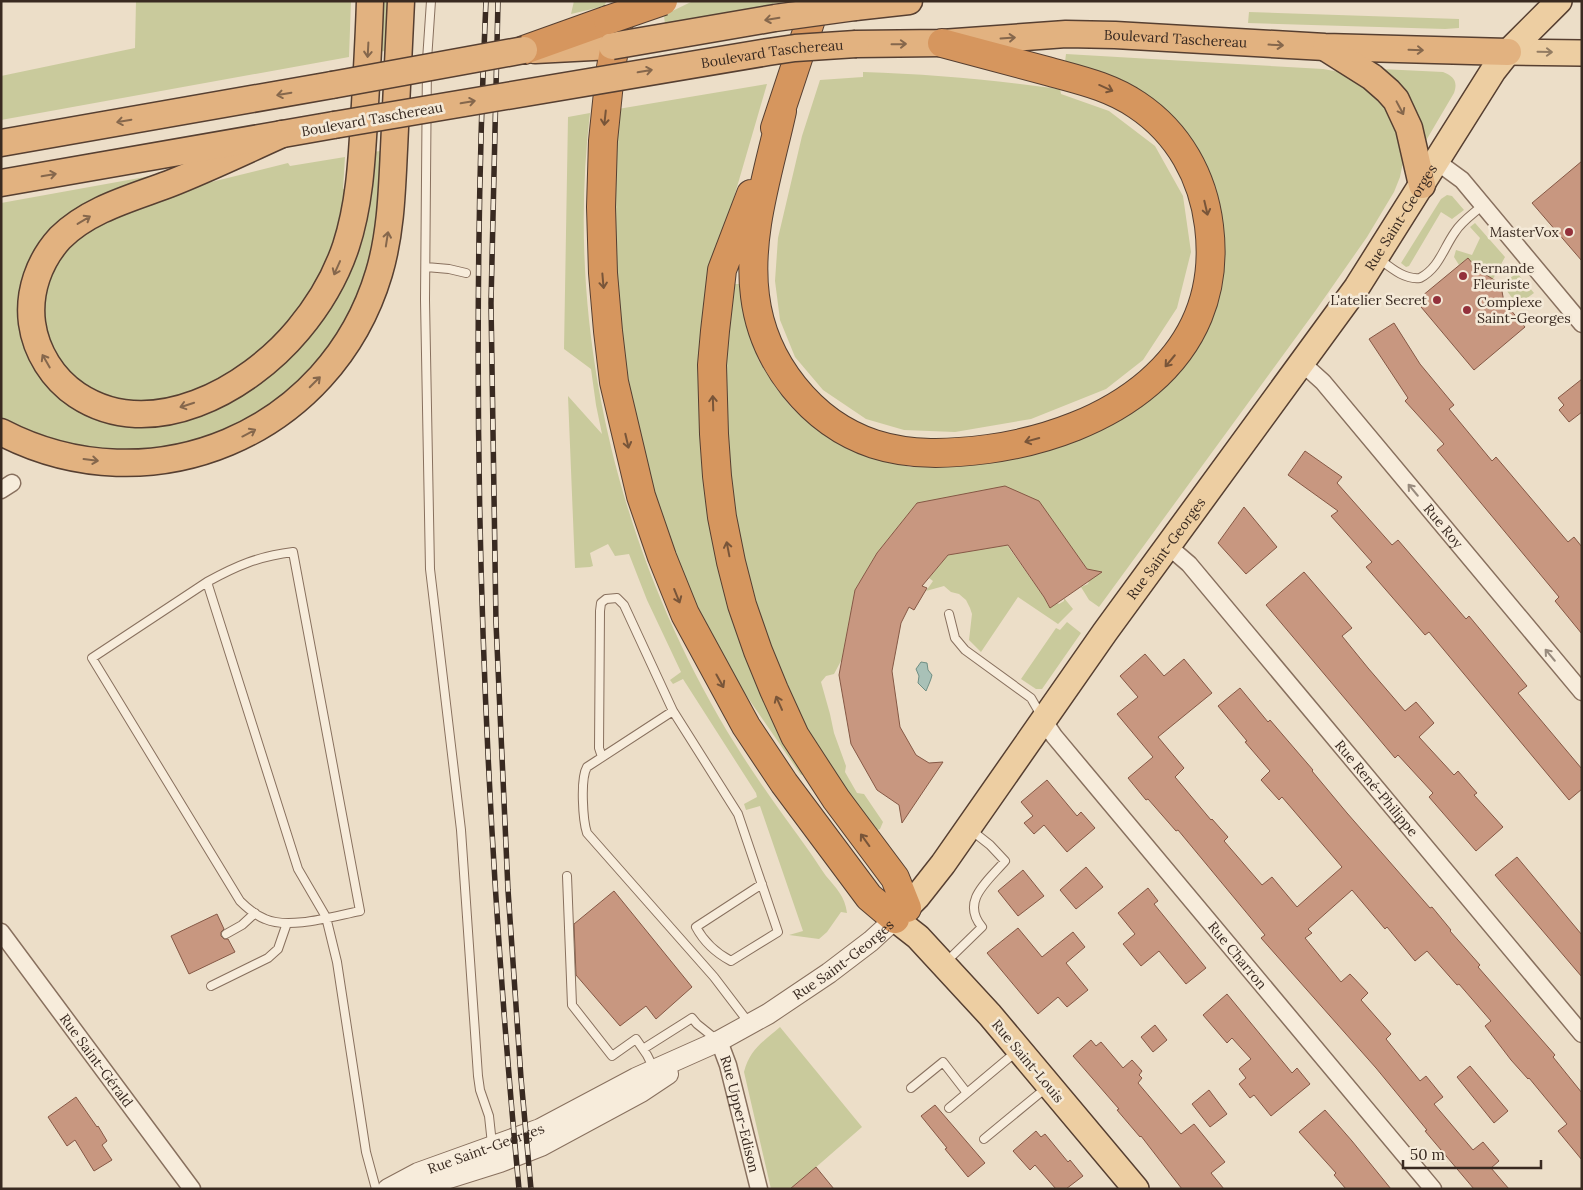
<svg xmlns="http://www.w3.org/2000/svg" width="1583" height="1190" font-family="Lora,serif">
	<rect width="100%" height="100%" fill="#ecdec8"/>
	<path fill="#c9ca9c" d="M136 1H351L349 57 1 120V76L135 48Z
		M379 1H388L385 51 377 52Z
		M574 1H606L605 6 571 14Z
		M693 1H788L665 25 664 15Z
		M1249 12 1459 19V28L1445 29 1248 23Z
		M1066 54 1323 69 1340 72 1356 78 1391 108 1404 157 1400 177 1394 192 1367 237 1316 310 1099 607 1089 600 1081 587 1088 584 1092 573 1087 569 1039 502 917 503 877 553 855 590 842 659 834 674 826 676 821 682 830 714 834 733 846 766 845 772 857 793 864 794 883 822 880 829 872 832 810 741 754 610 730 492 725 365 734 284H739L746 322 753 345 759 361 774 385 791 407 811 425 833 440 857 452 910 467 945 466 1080 438 1127 416 1148 402 1168 384 1191 355 1217 293 1173 118C1142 89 1107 72 1065 62Z
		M1381 69 1443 72C1454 76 1458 82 1454 93L1424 144Z
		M863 72C931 74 993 80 1060 89L1061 94 1109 111 1155 146 1183 196 1191 252 1177 308 1143 360 1106 389 1031 419 955 432 904 430 866 419 823 390 795 357 780 320 775 281 778 238 802 136 820 80 863 77Z
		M767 84 723 235 704 436 806 773 801 775 724 663 714 645 667 539 629 400 612 247 618 109Z
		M590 113C564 332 620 558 735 744 758 781 784 816 809 851 815 859 820 868 826 876 836 888 845 896 847 913L841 912 827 932 819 939 789 935 803 931 760 806 746 810 744 804 757 797 756 793 683 679 673 684 670 680 681 672 647 600 629 554 615 556 608 544 590 553 593 566 590 567 575 568 568 396 602 434 596 405 591 369 564 349 568 117Z
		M380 151 378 218 372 256 356 304 319 363 282 397 243 423 166 450 81 449 1 421V203L167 173 100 199 20 316 108 421 289 358 373 152Z
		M345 157 343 189H346L337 239 312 292 274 340 227 376 191 392 143 404 89 391 58 361 43 324 45 283 64 249 99 223 199 185 288 163 290 166Z
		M1447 195 1452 196 1464 210 1452 219 1441 212 1409 266 1406 267 1401 263 1441 199Z
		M1475 223 1505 257 1493 279H1485L1468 258 1459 265 1454 257 1456 250 1472 255 1480 238 1470 227Z
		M1517 273 1534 293 1519 304 1515 302 1502 284Z
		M1007 545 1044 597 1048 605 1053 606 1057 603 1059 604 1064 601V598L1073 609 1058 624 1018 597 981 652 969 640 972 614 970 608 966 600 959 594 951 592 944 586 926 591 933 581 929 578 948 555Z
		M1067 622 1081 633 1042 689H1036L1021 679 1056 628 1060 630Z
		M780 1027 862 1127 791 1189H771L744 1072C750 1049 763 1042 780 1027Z"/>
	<path fill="#a9c1b7" stroke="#6f8f84" d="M921 662 927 663 928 670 932 675C931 680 928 686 926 691L918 683 919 676 916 669Z"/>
	<path fill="#c89780" stroke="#855845" d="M1582 161V261L1532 203Z
		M1468 258 1478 270 1496 281 1501 286 1504 302 1525 327 1474 370 1416 301Z
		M1394 323 1420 364 1454 405 1449 409 1492 461 1496 457 1568 542 1574 537 1582 547V634L1555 601 1559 597 1437 450 1444 444 1405 401 1408 398 1369 339Z
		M1582 379V412L1569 422 1559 410 1564 405 1558 398Z
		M1305 451 1342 477 1337 483 1392 545 1398 540 1466 619 1469 616 1527 686 1518 693 1582 769V789L1569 800 1429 632 1425 635 1366 567 1372 562 1331 516 1338 511 1288 475Z
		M1005 486 1039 501 1087 569 1102 572 1050 608 1044 597 1008 545 948 555 922 586 927 588 914 610 909 607 901 623 892 671 900 727 916 755 929 763 943 762 902 823 899 805 877 790 851 744 839 675 855 590 877 553 917 503Z
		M1244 507 1277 547 1246 574 1218 543Z
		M1304 572 1352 628 1342 636 1368 668 1405 711 1416 702 1434 723 1419 737 1454 775 1458 771 1477 793 1474 795 1503 827 1476 851 1429 797 1433 793 1398 755 1395 758 1266 605Z
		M1145 654 1164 676 1184 659 1212 693 1158 737 1184 768 1175 777 1211 820 1212 819 1228 837 1224 841 1262 885 1272 877 1297 907 1342 867 1282 797 1279 800 1261 780 1270 771 1245 742 1247 741 1218 706 1240 688 1268 722 1270 720 1313 770 1312 771 1347 813 1430 908 1432 907 1451 930 1450 931 1480 965 1478 967 1555 1055 1553 1057 1582 1093V1160L1558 1131 1567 1124 1529 1078 1528 1079 1511 1060 1485 1026 1491 1021 1459 984 1457 985 1427 951 1415 961 1387 927 1385 929 1352 890 1308 929 1312 933 1305 938 1341 982 1350 974 1368 993 1361 1000 1391 1034 1386 1039 1420 1081 1426 1076 1443 1097 1434 1104 1473 1150 1483 1142 1499 1161 1491 1168 1509 1189H1474L1425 1131 1427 1130 1376 1068 1261 938 1265 935 1178 830 1176 831 1148 799 1146 800 1128 778 1153 757 1117 714 1138 697 1120 676Z
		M1047 780 1077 816 1081 812 1095 828 1067 852 1044 825 1034 834 1024 823 1033 816 1021 802Z
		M1517 857 1582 935V977L1495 875Z
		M1086 867 1103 887 1076 909 1060 890Z
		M1023 870 1044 896 1018 916 998 891Z
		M1148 888 1158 901 1154 904 1206 968 1186 984 1159 951 1141 966 1123 944 1135 934 1118 913Z
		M614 891 692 987 656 1019 646 1006 620 1026 576 975 574 924Z
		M217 914 224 929 221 932V936L224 939H228L235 952 189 974 171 936Z
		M1018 928 1042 957 1073 932 1085 947 1066 963 1088 990 1067 1007 1058 997 1038 1014 987 953Z
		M1227 994 1292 1073 1297 1068 1310 1084 1271 1116 1254 1095 1250 1098 1239 1084 1246 1078 1239 1069 1251 1059 1232 1038 1227 1043 1203 1015Z
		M1155 1025 1167 1040 1153 1052 1141 1037Z
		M1091 1040 1096 1046 1101 1042 1123 1068 1132 1060 1142 1071 1139 1075 1142 1078 1138 1083 1181 1134 1194 1124 1225 1162 1211 1173 1224 1189H1182L1141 1136 1140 1137 1117 1110 1119 1109 1073 1056Z
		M1470 1066 1508 1111 1494 1123 1457 1077Z
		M1209 1090 1227 1114 1210 1127 1192 1104Z
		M76 1097 97 1127 98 1126 107 1141 102 1145 112 1160 94 1171 75 1140 67 1146 48 1117Z
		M935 1105 985 1163 968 1177 945 1149 947 1148 921 1116Z
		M1325 1110 1352 1141 1391 1189H1346L1334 1175 1336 1173 1299 1132Z
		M1036 1131 1041 1137 1045 1134 1068 1162 1070 1160 1083 1176 1066 1189H1056L1035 1165 1030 1170 1013 1151Z
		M816 1167 834 1189H790Z"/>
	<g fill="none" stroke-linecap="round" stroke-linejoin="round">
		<g stroke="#88705e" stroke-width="10">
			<path id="service" d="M431 1 427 60 425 300 430 569 461 830 478 1076 480 1090 489 1116 492 1144
				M1378 258C1390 267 1404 280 1420 278 1439 268 1443 249 1455 232 1462 221 1473 214 1483 205
				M426 267 449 269 466 273
				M207 582C236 566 259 556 293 552L360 911C334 916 290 930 265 919 255 915 247 908 240 901L92 658 207 582 298 869 326 917 337 962 366 1152 376 1189
				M949 614 955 638 965 650 1031 698 1042 717
				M602 757 599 748 600 611 601 603 606 599 617 598 624 605 673 711
				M567 876 572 1005 612 1056 636 1039 647 1055 654 1069
				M226 934 242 925 255 913
				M946 962 982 927C960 901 988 881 1005 861L990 845 971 830
				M211 986 268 958 278 949 287 923
				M749 1023 714 977 587 833C583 821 580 779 587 767L673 711 738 814 778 932 731 961C716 953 704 942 696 927L762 884
				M643 1049 692 1018 697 1024 717 1040
				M911 1088 943 1062 967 1093
				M949 1108 1017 1051
				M984 1139 1046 1088"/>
		</g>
		<g stroke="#88705e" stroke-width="19">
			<g id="minor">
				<path d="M1436 161 1462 180 1582 324"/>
				<path id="s1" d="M1302 363 1323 382 1582 692"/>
				<path d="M1 490 12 483"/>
				<path id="s2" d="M1168 546 1189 564 1582 1034"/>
				<path id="s3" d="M1044 721 1054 736 1433 1189"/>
				<path id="s4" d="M1 932 192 1189"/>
				<path id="s5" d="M719 1041 728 1065 759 1189"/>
			</g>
		</g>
		<g stroke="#88705e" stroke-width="22">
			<g id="tertiary">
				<path id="s6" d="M388 1189 418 1173 540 1129 636 1078 719 1041 768 1014 829 973 871 941 895 919"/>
				<path d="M414 1189 500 1162 541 1146 641 1092 668 1074"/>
			</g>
		</g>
		<g stroke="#563f31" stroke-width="28">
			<g id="primary">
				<path d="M1508 52 1582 53"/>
				<path id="s7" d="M1136 1189 990 1015 918 937 895 919 917 897 943 864 1105 632 1357 287 1493 71 1508 52 1559 1"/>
			</g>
		</g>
		<g stroke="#563f31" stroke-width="29">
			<g id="trunk">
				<path d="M855 7 909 1"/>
				<path id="s8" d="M856 44 942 43 1066 34 1115 35 1325 47 1508 52"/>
				<path d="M1326 48 1372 77 1388 91 1396 100 1409 128 1422 185"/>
				<path d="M535 50 612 46"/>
				<path d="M282 134C245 151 207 169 169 184 132 198 89 209 60 238 39 261 28 292 32 323 36 352 53 379 77 395 151 444 248 390 298 330 319 305 336 276 346 246 361 200 362 152 365 104 367 70 369 35 370 1"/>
				<path d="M1 143 332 85"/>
				<path d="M1 183 334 125"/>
				<path d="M1 432C151 510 331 434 379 273 391 233 392 190 394 149 396 100 399 50 401 1"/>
			</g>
		</g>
		<g stroke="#563f31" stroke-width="30">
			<path id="motorway" d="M619 22 610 73 603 141 601 207 603 273 608 331 614 382 641 496 662 557 685 614 746 726 784 783 869 897 895 919
				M524 50 608 20
				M782 111C769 171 747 235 755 296 763 362 811 423 874 444 911 456 950 454 988 449 1106 433 1226 362 1209 226 1203 177 1179 133 1137 105 1109 86 1079 80 1047 71 1012 62 977 52 942 43
				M775 128 817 1
				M751 194 722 270 715 331 712 365 714 434 717 476 722 517 731 562 742 605 758 651 774 690 795 736 836 799 895 878 907 908"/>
		</g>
		<use href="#service" stroke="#f7ecdb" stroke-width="8"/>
		<use href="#minor" stroke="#f7ecdb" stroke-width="16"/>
		<use href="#tertiary" stroke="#f7ecdb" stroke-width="20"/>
		<use href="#primary" stroke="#edcea2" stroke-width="25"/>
		<use href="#trunk" stroke="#e2b280" stroke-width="26"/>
		<use href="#motorway" stroke="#d6965e" stroke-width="28"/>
		<g stroke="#392a21" stroke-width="5.5">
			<path id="rail" d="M486 1C468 396 482 796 519 1189
				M498 1 491 303 496 623 508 890 521 1078 531 1189"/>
		</g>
		<use href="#rail" stroke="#f4e9d7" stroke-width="4" stroke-dasharray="11" stroke-linecap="butt"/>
		<g stroke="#563f31" stroke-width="29" stroke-linecap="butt">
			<g id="trunk-bridge">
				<path d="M612 46 775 18 855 7"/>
				<path d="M332 85 524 50"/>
				<path id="s9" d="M334 125 768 52 795 48 856 44"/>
			</g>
		</g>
		<g stroke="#563f31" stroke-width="30" stroke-linecap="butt">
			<path id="motorway-bridge" d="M608 20 663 1"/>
		</g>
		<use href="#trunk-bridge" stroke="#e2b280" stroke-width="26"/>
		<use href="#motorway-bridge" stroke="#d6965e" stroke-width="28"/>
	</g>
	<defs><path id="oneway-shaft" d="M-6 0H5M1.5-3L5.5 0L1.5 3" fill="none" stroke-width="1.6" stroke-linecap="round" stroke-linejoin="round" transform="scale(1.25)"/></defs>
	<g stroke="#85674c">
		<use href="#oneway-shaft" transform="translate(772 19) rotate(171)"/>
		<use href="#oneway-shaft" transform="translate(1008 38) rotate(-4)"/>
		<use href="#oneway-shaft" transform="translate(899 44) rotate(-1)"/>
		<use href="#oneway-shaft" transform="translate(1276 45) rotate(3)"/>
		<use href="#oneway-shaft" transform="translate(368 50) rotate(93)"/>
		<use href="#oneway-shaft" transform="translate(1416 50) rotate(2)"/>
		<use href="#oneway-shaft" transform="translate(645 71) rotate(-10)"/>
		<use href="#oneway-shaft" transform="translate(284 94) rotate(170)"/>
		<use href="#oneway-shaft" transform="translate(468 102) rotate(-10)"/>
		<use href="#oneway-shaft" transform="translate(1400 108) rotate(62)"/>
		<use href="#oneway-shaft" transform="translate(124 121) rotate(170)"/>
		<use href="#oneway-shaft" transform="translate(49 175) rotate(-10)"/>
		<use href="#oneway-shaft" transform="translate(84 220) rotate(-31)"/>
		<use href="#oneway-shaft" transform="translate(387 239) rotate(-81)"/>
		<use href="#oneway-shaft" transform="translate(337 268) rotate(114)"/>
		<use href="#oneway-shaft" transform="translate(46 361) rotate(-120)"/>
		<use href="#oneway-shaft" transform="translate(315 382) rotate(-45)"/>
		<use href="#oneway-shaft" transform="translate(187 405) rotate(162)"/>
		<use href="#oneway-shaft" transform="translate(249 433) rotate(-28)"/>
		<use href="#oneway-shaft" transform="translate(91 460) rotate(7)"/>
	</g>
	<use stroke="#937c62" href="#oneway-shaft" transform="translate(1545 52) rotate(1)"/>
	<g stroke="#785539">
		<use href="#oneway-shaft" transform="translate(1106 88) rotate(24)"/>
		<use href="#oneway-shaft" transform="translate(605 118) rotate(96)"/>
		<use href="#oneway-shaft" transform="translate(1206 208) rotate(77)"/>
		<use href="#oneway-shaft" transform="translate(603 281) rotate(85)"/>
		<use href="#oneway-shaft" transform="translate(1170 361) rotate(130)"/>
		<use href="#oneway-shaft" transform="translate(713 403) rotate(-92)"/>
		<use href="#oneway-shaft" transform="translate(1032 440) rotate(165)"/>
		<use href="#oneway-shaft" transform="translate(627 441) rotate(77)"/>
		<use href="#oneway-shaft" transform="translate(728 549) rotate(-101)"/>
		<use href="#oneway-shaft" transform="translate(677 596) rotate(68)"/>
		<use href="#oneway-shaft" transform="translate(720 681) rotate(61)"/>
		<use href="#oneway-shaft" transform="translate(779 703) rotate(-114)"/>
		<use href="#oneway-shaft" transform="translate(865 840) rotate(-126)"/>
	</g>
	<g stroke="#988b7e">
		<use href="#oneway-shaft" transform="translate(1413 490) rotate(-130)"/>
		<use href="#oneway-shaft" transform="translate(1550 655) rotate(-130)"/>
	</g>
	<g fill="#93313b" stroke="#f4e9d7" stroke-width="2">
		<circle cx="1569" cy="232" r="5"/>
		<circle cx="1463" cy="276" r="5"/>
		<circle cx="1437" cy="300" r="5"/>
		<circle cx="1467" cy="310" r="5"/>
	</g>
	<g text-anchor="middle" stroke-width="5" stroke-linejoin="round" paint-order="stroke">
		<g font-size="14" fill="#392a21" stroke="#f4e9d7">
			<text dy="5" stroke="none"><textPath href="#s8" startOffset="320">Boulevard Taschereau</textPath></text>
			<text dy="5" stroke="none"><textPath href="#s9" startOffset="444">Boulevard Taschereau</textPath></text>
			<text transform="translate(372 119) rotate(-10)" y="5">Boulevard Taschereau</text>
			<text dy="5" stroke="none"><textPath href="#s7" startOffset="1228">Rue Saint-Georges</textPath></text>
			<text dy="5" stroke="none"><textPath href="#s1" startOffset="216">Rue Roy</textPath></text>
			<text dy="5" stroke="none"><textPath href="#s7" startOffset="822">Rue Saint-Georges</textPath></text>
			<text dy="5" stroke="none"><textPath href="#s2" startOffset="320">Rue René-Philippe</textPath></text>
			<text dy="5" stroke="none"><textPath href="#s3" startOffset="304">Rue Charron</textPath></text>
			<text dy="5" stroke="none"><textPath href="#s6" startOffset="512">Rue Saint-Georges</textPath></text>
			<text dy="5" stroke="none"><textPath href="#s4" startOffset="160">Rue Saint-Gérald</textPath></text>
			<text transform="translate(1028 1061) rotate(50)" y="5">Rue Saint-Louis</text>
			<text dy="5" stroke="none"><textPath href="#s5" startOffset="76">Rue Upper-Edison</textPath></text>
			<text dy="5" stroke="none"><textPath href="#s6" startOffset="106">Rue Saint-Georges</textPath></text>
		</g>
		<g font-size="14" fill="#392a21" stroke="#f4e9d7" text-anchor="end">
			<text x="1559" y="237">MasterVox</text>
			<text x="1473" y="273" text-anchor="start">Fernande<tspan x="1473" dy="16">Fleuriste</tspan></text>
			<text x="1427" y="305">L'atelier Secret</text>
			<text x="1477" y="307" text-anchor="start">Complexe<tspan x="1477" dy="16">Saint-Georges</tspan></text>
		</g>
	</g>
	<rect width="1583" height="1190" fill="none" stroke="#392a21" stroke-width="5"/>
	<path d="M1403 1160v8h138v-8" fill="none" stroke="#392a21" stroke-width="2.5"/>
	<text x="1410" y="1160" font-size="15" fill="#392a21" stroke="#f4e9d7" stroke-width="4" paint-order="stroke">50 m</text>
</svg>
